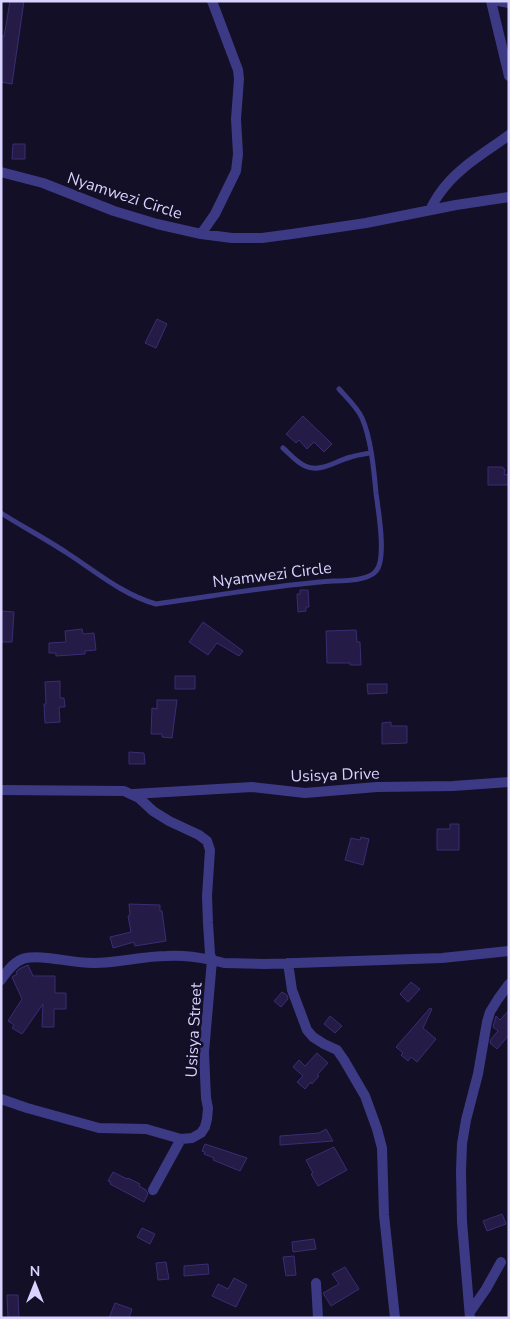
<svg xmlns="http://www.w3.org/2000/svg" width="510" height="1319" font-family="'Nunito Sans',sans-serif">
	<rect width="100%" height="100%" fill="#130f26"/>
	<path fill="#241b47" stroke="#3b2d73" d="M10 1H24L12 84 1 82V35L4 37Z
		M13 144H25V159H12Z
		M157 319 167 324 156 348 145 343Z
		M303 416 332 444 324 452 314 442 307 449 299 440 296 443 286 434Z
		M488 467H503V469H505L504 475 509 474V485H488Z
		M300 590H308L309 607H306V611L298 612 297 594H300Z
		M1 611 14 612 12 642H1Z
		M203 622 243 651 239 656 217 643 208 655 189 642Z
		M82 629 83 634 94 633 96 650 85 651V654L56 656V653H49V643L66 642 65 631Z
		M356 630 357 642H360L361 665H350V663H327L326 631Z
		M175 676H195V689H175Z
		M60 681V698H64L65 707H59L60 722 45 723 44 704H46L45 682Z
		M367 684H387V693L368 694Z
		M157 700H177L172 738 162 737V734H151L152 708 157 709Z
		M391 722V726H407V743L382 744V723Z
		M129 752 144 753 145 764H129Z
		M450 824H459V850H437V829H450Z
		M361 837 369 839 363 865 345 860 351 838 360 840Z
		M129 904 160 905V911H162L166 941 135 946 134 942 113 948 110 937 131 932 128 916 130 915Z
		M28 965 33 976H55V993H66V1009H54V1027H42L43 1004 22 1034 12 1028 14 1025 8 1021 22 999 12 977 17 974 16 972 19 969Z
		M411 982 420 989 408 1002 400 994Z
		M282 992 287 995 288 999 281 1007 274 1001Z
		M430 1008 432 1009 423 1028 436 1039 417 1062 411 1057 408 1061 401 1055 403 1053 396 1047Z
		M509 1010V1035L497 1049 490 1043 491 1039 498 1031 493 1027 496 1016 500 1020Z
		M330 1016 342 1026 335 1033 324 1024Z
		M317 1053 328 1063 317 1075 319 1076 312 1084 311 1082 305 1089 297 1082 303 1076 293 1067 299 1060 305 1066Z
		M326 1129 333 1141 280 1145V1136L319 1133Z
		M205 1144 247 1158 240 1171 213 1160 214 1158 204 1154 205 1152 202 1151Z
		M334 1147 347 1170 318 1186 311 1174 313 1173 306 1160Z
		M113 1172 127 1179 128 1178 140 1184 139 1186 146 1190 148 1194 144 1202 110 1184 111 1182 108 1181Z
		M502 1214 506 1224 487 1231 483 1221Z
		M142 1228 155 1234 150 1244 137 1237Z
		M314 1239 316 1249 293 1252 292 1242Z
		M294 1256 296 1275 286 1276 283 1257Z
		M166 1262 169 1279 158 1280 156 1263Z
		M208 1264 209 1274 184 1276V1266Z
		M345 1267 359 1289 331 1306 323 1293 339 1284 332 1274Z
		M234 1278 247 1285 236 1307 212 1296 218 1284 228 1289Z
		M7 1295H18L19 1318H8Z
		M115 1303 132 1309 129 1318H109Z"/>
	<g fill="none" stroke-linecap="round" stroke-linejoin="round">
		<path stroke="#3d3a85" stroke-width="5" d="M283 448C290 454 296 462 305 466 321 473 335 461 351 457 357 455 364 454 370 453
			M1 513C23 527 46 539 67 553 95 571 123 595 156 604 215 596 274 585 333 581 344 581 369 580 376 571 387 559 378 509 376 493 374 471 371 438 362 418 357 407 347 398 339 389"/>
		<path stroke="#3d3a85" stroke-width="10" d="M491 1 509 76
			M499 1 509 3
			M1 172 43 183 114 211 157 224 201 234 232 238H262L292 234 366 223 456 205 509 197
			M430 210C433 204 436 198 440 193 457 168 485 153 509 135
			M201 234 215 214 236 171 238 154 236 119 239 79 238 70 212 1
			M1 790 124 791 139 798 153 811 169 821 199 835 207 841 210 850 207 896 208 923 210 954 212 960 224 963 266 964 442 958 509 951
			M133 794 252 787 305 793 377 787 453 786 509 782
			M288 963 292 990 307 1030 313 1037 324 1044 337 1050 344 1060 365 1096 377 1129 382 1148 384 1215 395 1318
			M1 980C7 971 15 960 26 958 36 956 46 958 56 959 69 961 81 963 94 963 119 963 142 956 167 956 182 955 197 957 212 960L204 1052 206 1098 208 1108 207 1119 205 1127 201 1133 192 1138 181 1139 146 1129 99 1128 27 1108 1 1099
			M153 1190 181 1139
			M316 1283 318 1318
			M470 1312 486 1289 501 1262
			M470 1318 462 1222 461 1171 462 1144 466 1120 478 1074 487 1022 490 1012 498 999 509 984"/>
	</g>
	<g text-anchor="middle" stroke-width="5" stroke-linejoin="round" paint-order="stroke">
		<g font-size="16" fill="#d9d4ff" stroke="#130f26">
			<text transform="translate(125 195) rotate(18)" y="6">Nyamwezi Circle</text>
			<text transform="translate(272 574) rotate(-7)" y="6">Nyamwezi Circle</text>
			<text transform="translate(335 774) rotate(-2)" y="6">Usisya Drive</text>
			<text transform="translate(193 1030) rotate(-87)" y="6">Usisya Street</text>
		</g>
	</g>
	<rect width="510" height="1319" fill="none" stroke="#d9d4ff" stroke-width="5"/>
	<g transform="translate(35 1284)" stroke="#130f26" stroke-width="4" paint-order="stroke">
	<path d="M0-4L9 19L0 12L-9 19Z" fill="#d9d4ff"/>
	<text y="-8" font-size="14" font-weight="bold" text-anchor="middle" fill="#d9d4ff">N</text>
	</g>
</svg>
